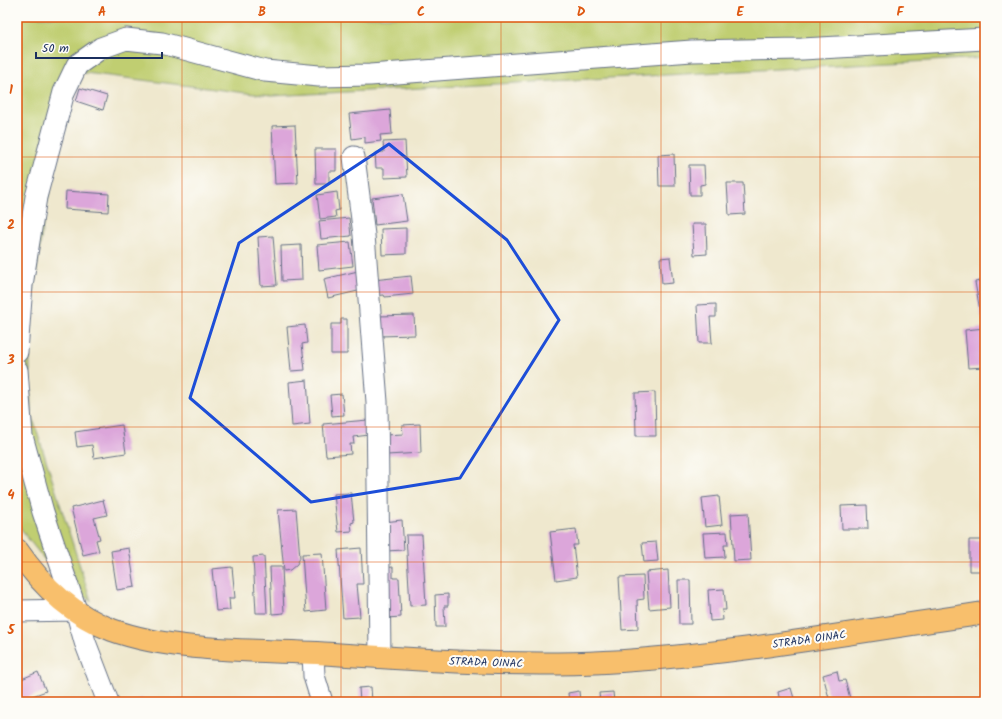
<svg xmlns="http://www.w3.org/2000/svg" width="1002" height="719" font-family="Kalam,sans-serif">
	<rect width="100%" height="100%" fill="#fdfcf7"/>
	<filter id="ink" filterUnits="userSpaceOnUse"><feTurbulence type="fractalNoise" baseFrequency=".025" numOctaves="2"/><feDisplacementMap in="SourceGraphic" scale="8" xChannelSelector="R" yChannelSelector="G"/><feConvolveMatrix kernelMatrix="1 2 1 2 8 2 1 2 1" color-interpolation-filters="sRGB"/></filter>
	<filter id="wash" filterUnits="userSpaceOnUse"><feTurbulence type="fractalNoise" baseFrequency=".012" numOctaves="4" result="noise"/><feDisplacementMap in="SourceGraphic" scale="16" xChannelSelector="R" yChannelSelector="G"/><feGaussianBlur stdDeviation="0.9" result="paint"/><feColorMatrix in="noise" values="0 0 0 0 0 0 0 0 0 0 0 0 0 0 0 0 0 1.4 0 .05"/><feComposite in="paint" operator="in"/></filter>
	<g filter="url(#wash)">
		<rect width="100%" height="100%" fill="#efe8ce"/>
		<path fill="#c0ce71" stroke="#6e7e68" d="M17 17H985V58L271 96 77 72 45 210 29 326 31 413 91 601 65 585 25 535 17 522Z"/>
		<g id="blocks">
			<path fill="#dca6da" d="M80 88 107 96 103 110 76 101Z
				M390 110 392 134 380 135 381 141 365 143V137L352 139 349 114Z
				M295 125 298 183 275 184 272 126Z
				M405 141 407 177 384 178V168H376L375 153 384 152 383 142Z
				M315 149H336V171H329V184H316Z
				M674 154 675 186H659L658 155Z
				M689 165H704L705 184 700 185V195H690Z
				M727 183H743L745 214 729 215Z
				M66 191 109 194 108 212 65 209Z
				M337 192 339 210 335 211 336 217 320 219 317 195Z
				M403 194 407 221 375 225 372 198Z
				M349 218 351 236 321 239 319 221Z
				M692 224H706L707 254 694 255Z
				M406 228V254L382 255 381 229Z
				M273 236 277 285 261 286 258 237Z
				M350 242 353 266 319 270 317 245Z
				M301 245 302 280 282 281 281 246Z
				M670 257 673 283 662 284 660 258Z
				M358 271 362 290 328 298 324 279Z
				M411 276 413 294 385 297 384 295 375 296 373 280Z
				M985 280V316L981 317 975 282Z
				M716 304V317H710L712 343H699L697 305Z
				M414 315 415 335 380 336 379 316Z
				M341 319H347V354H331V324H341Z
				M305 325 307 343 302 344 305 370 291 371 287 327Z
				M985 328V367L968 368 965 330Z
				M307 380 310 424 292 426 289 382Z
				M655 392 656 436H636L635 393Z
				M342 394 344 415 332 416 330 395Z
				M368 420 369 435 353 437 354 444H350L351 454 326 456 323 424Z
				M420 424 421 453 387 455 386 435 403 434 402 425Z
				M122 425 126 453 94 458 92 445 77 447 75 432Z
				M351 493 354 522 351 523 352 531 338 532 334 494Z
				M719 496 722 525 705 527 702 498Z
				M103 500 107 515 94 518 100 539 96 540 99 551 83 555 71 508Z
				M867 505 868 529H842L841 506Z
				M296 509 300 558 297 564 290 570 284 571 278 510Z
				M748 513 751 560 734 561 731 514Z
				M402 520 404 550 386 551 384 522Z
				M576 529 578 545H573L577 577 556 580 550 532Z
				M727 532 728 545H724L725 557 705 558 703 533Z
				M406 535H422L426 605 410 606Z
				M969 540H985V559H982L981 571H969Z
				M656 542 658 561 644 562 642 543Z
				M129 548 135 587 117 590 111 551Z
				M361 548 363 584H357L360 617 343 618 338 550Z
				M322 553 326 610 306 612 302 554Z
				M264 556 267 613H256L253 557Z
				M232 567 235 598H229L230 610 216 611 212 569Z
				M270 567H282L284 613 272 614Z
				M393 567V578H399L401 617 387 618 383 568Z
				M668 570 670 607 649 609 646 572Z
				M643 576 644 599 637 600 638 629 622 630 619 577Z
				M678 580H690L691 624H679Z
				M724 589 726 610H722L723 620 710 621 708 590Z
				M448 594V606H444L445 627H436L435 595Z
				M837 671 839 681 845 680 851 702H830L823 675Z
				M38 672 46 691 17 702V681Z
				M371 687 372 702H360L359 688Z
				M791 688 795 702H780L778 692Z
				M579 691 580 702H569L568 693Z
				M613 692 614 702H600L599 693Z
				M142 698 143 702H132Z"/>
		</g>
	</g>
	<g filter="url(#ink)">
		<use href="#blocks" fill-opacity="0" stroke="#657085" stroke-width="1"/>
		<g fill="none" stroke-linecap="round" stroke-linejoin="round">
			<g stroke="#657085" stroke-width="23">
				<path id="minor" d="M354 157 364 235 377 402 380 657
					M17 352 22 285 36 197 64 92 77 65 101 48 126 39 162 43 265 71 319 76 370 75 692 51 802 49 985 39
					M17 370 22 436 43 512 76 610 85 642 108 702
					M17 611 76 610
					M313 653 314 676 322 702"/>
			</g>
			<g stroke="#657085" stroke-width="24">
				<path id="major" d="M17 550C41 585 72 615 112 630 173 652 253 650 317 653 413 659 509 667 605 662 732 655 859 631 985 613"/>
			</g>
			<use href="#minor" stroke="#fff" stroke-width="21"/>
			<use href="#major" stroke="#f8bf6c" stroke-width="22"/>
		</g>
	</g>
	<path fill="none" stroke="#1d4ed8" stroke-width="3" stroke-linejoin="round" d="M389 144 507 240 559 320 460 478 311 502 190 398 239 243Z"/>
	<path fill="none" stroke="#de5710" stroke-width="1" stroke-opacity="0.55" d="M182 17V702M341 17V702M501 17V702M661 17V702M820 17V702M17 157H985M17 292H985M17 427H985M17 562H985"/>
	<g text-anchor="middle" stroke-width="4" stroke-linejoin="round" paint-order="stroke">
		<g font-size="11" fill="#1b2f5e" stroke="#fdfcf7">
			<text transform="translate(809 639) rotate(-8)" y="4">STRADA OINAC</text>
			<text transform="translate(486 662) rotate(2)" y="4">STRADA OINAC</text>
		</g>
	</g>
	<rect width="1002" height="719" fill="none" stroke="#fdfcf7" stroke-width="44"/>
	<path d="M36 52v6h126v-6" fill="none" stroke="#1b2f5e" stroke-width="2"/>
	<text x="42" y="52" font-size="12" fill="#1b2f5e" stroke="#fdfcf7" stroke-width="3" paint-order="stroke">50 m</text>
	<rect x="22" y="22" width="958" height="675" fill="none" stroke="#de5710" stroke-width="1.5"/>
	<g font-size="13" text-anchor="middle" font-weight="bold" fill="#de5710">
		<text x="102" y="16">A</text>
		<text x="262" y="16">B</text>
		<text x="421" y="16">C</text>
		<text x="581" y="16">D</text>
		<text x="740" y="16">E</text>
		<text x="900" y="16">F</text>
		<text x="11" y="94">1</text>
		<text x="11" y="229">2</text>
		<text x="11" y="364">3</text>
		<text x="11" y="499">4</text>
		<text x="11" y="634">5</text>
	</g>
</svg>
